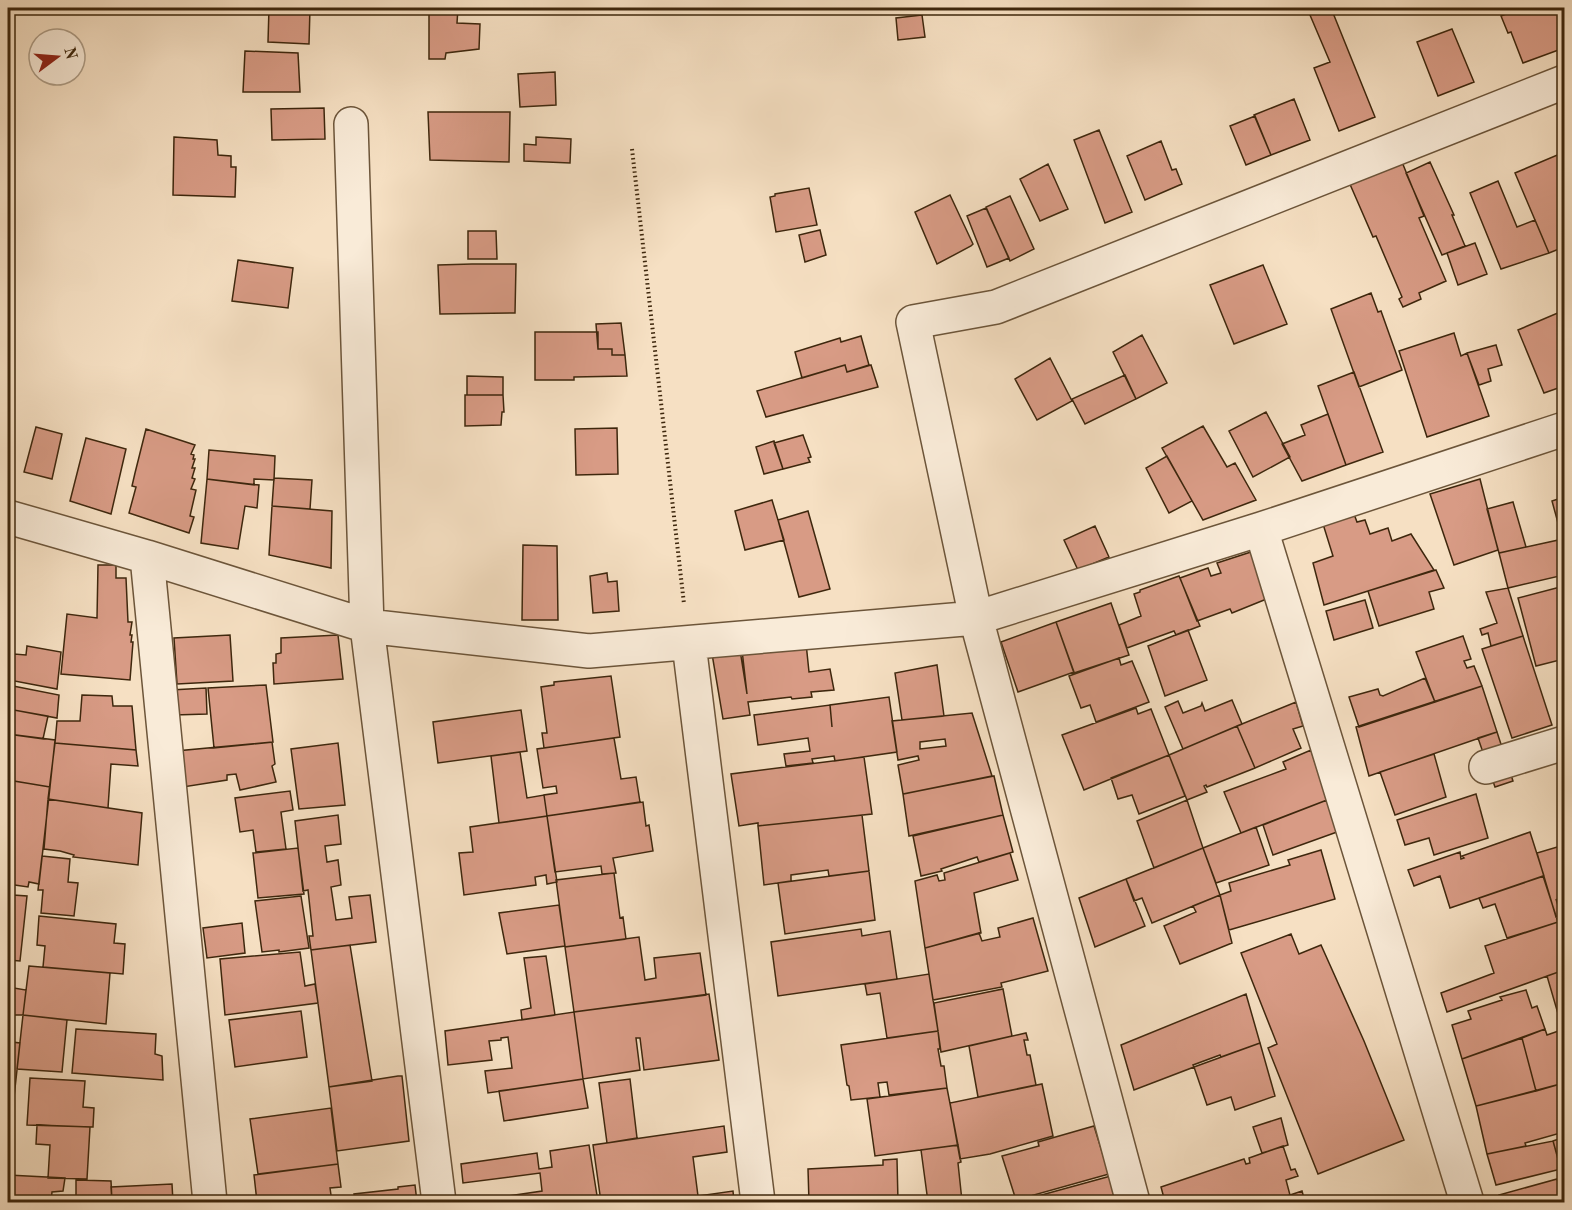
<svg xmlns="http://www.w3.org/2000/svg" width="1572" height="1210" font-family="'Old Standard TT',serif">
	<rect width="100%" height="100%" fill="#f6e0c3"/>
	<filter id="stains"><feTurbulence type="fractalNoise" baseFrequency=".00333" numOctaves="4"/><feColorMatrix values="0 0 0 0 .2 0 0 0 0 .09 0 0 0 0 .02 0 0 0 .5 -.17"/></filter>
	<radialGradient id="worn" r=".72"><stop offset=".6" stop-color="#630" stop-opacity="0"/><stop offset="1" stop-color="#630" stop-opacity=".3"/></radialGradient>
	<path fill="#d89b85" stroke="#3e270d" stroke-width="1.5" fill-rule="evenodd" d="M269 8H310L309 44 268 42Z
		M429 8H458L457 23 480 24 479 49 446 53 445 59H429Z
		M1307 8H1331L1375 117 1339 131 1314 68 1330 62Z
		M1509 8H1563L1564 48 1523 63 1511 32 1508 33 1501 16 1511 12Z
		M922 15 925 37 898 40 896 18Z
		M1452 29 1474 82 1438 96 1417 42Z
		M245 51 298 53 300 92H243Z
		M555 72 556 105 520 107 518 74Z
		M1294 99 1310 140 1271 155 1254 115Z
		M324 108 325 139 272 140 271 109Z
		M428 112H510L509 162 430 160Z
		M1255 116 1271 155 1246 165 1230 126Z
		M1099 130 1132 212 1105 223 1074 140Z
		M174 137 217 140 218 155 231 156V167H236L235 197 173 195Z
		M536 137 571 139 570 163 524 161V144L536 145Z
		M1161 141 1172 170 1176 169 1182 184 1145 200 1127 156Z
		M1562 153 1564 161V247L1549 253 1515 173Z
		M1402 162 1424 216 1419 218 1446 281 1419 293 1421 299 1403 307 1399 299 1402 297 1376 236 1373 237 1349 182Z
		M1430 162 1454 215H1452L1465 246 1442 255 1406 173Z
		M1048 164 1068 209 1040 221 1020 179Z
		M1498 181 1517 227 1535 220 1549 253 1501 269 1470 193Z
		M809 188 817 225 776 232 770 197 775 196V194Z
		M950 195 973 244 971 246 937 264 915 212Z
		M1010 196 1034 249 1010 261 986 207Z
		M986 208 1009 258 987 267 967 216Z
		M820 230 826 255 805 262 799 235Z
		M468 231H496L497 259H468Z
		M1475 243 1487 274 1458 285 1447 253Z
		M238 260 293 268 288 308 232 301Z
		M472 264H516L515 313 440 314 438 265Z
		M1263 265 1287 324 1234 344 1210 285Z
		M1371 293 1378 312 1381 311 1402 370 1359 387 1331 309Z
		M1560 312 1564 322V386L1544 393 1518 330Z
		M621 323 625 355H612V349H598L596 324Z
		M535 332H598V349H612V355H625L627 376 574 377V380H535Z
		M1454 333 1461 356 1467 353 1489 416 1427 437 1399 351Z
		M1142 335 1167 383 1136 399 1113 352Z
		M861 336 869 365 847 372 845 365 802 378 795 352 840 338 841 342Z
		M1496 345 1502 365 1488 369 1491 381 1479 385 1467 353Z
		M1050 358 1072 401 1037 420 1015 379Z
		M845 365 847 372 871 365 878 387 766 417 757 391Z
		M1354 372 1383 452 1346 465 1318 386Z
		M1125 375 1136 399 1085 424 1072 399Z
		M467 376 503 377V395H467Z
		M465 395H503L504 412H502L501 425 465 426Z
		M1266 412 1290 457 1253 477 1229 431Z
		M1328 414 1346 465 1302 481 1282 444 1305 435 1301 425Z
		M1203 426 1227 467 1235 463 1256 500 1203 520 1162 448Z
		M36 427 62 434 52 479 24 472Z
		M617 428 618 474 576 475 575 429Z
		M146 429 195 445 191 454 194 455 193 459H195L192 468H195L192 478 195 479 191 489 196 490 190 516 194 517 189 533 129 513 136 487 132 486 135 473Z
		M803 435 811 457 808 458 810 462 783 469 774 443Z
		M86 438 126 449 111 514 70 501Z
		M774 441 783 469 764 474 756 447Z
		M209 450 275 456 274 480 254 479V485L207 479Z
		M1167 456 1192 501 1169 513 1146 468Z
		M274 478 312 480 310 509 272 506Z
		M207 479 259 485 257 508 245 506 238 549 201 543Z
		M1480 479 1498 550 1454 565 1430 494Z
		M1564 497V545L1552 501Z
		M772 500 784 540 745 550 735 511Z
		M1513 502 1526 547 1499 553 1487 509Z
		M272 506 332 511 331 568 269 555Z
		M808 511 830 589 799 597 778 520Z
		M1354 514 1357 522 1365 520 1370 534 1388 528 1392 541 1411 534 1434 570 1324 605 1313 563 1333 556 1323 524Z
		M1095 526 1109 557 1078 570 1064 540Z
		M1563 539 1564 545V575L1508 588 1499 553Z
		M523 545 557 546 558 620H522Z
		M1254 551 1269 598 1232 613 1230 609 1197 621 1180 578 1208 568 1211 576 1221 573 1217 563Z
		M98 565H116V578H126L128 622H132L130 635H132L131 642H133L130 680 61 674 67 614 97 618Z
		M1436 570 1444 588 1429 592 1434 609 1379 626 1368 591Z
		M607 573 608 582 617 581 619 611 593 613 590 576Z
		M1179 576 1200 626 1176 635 1174 631 1127 648 1119 625 1141 616 1134 594 1140 592V590Z
		M1564 586V659L1536 666 1518 598Z
		M1508 588 1523 636 1491 646 1488 633 1482 635 1480 629 1497 623 1486 592Z
		M1365 600 1373 628 1334 640 1326 611Z
		M1111 603 1129 655 1074 673 1056 622Z
		M1056 622 1074 672 1018 692 1001 642Z
		M1188 630 1207 680 1165 696 1148 646Z
		M230 635 233 681 177 684 174 638Z
		M338 635 343 679 274 684 273 663H276V654L281 653V638Z
		M1463 636 1471 659 1464 661 1467 668 1474 666 1482 686 1435 702 1416 652Z
		M1523 636 1552 725 1512 738 1482 649Z
		M806 643 809 672 830 669 834 690 811 692 812 697 792 699 791 697 748 702 750 715 723 719 712 654 740 650 747 694 742 650Z
		M27 646 61 652 57 689 9 680 14 654 26 655Z
		M1119 658 1121 665 1132 661 1149 702 1096 722 1090 705 1081 708 1069 676Z
		M937 665 944 716 902 720 895 673Z
		M611 676 620 737 544 748 542 733H547L541 687 554 685V682Z
		M1425 678 1435 702 1359 727 1349 697 1378 689 1380 695 1383 696Z
		M8 685 59 695 57 718 8 709Z
		M266 685 273 742 214 748 208 688Z
		M1482 686 1497 732 1369 776 1356 727Z
		M206 688 207 714 174 715 171 690Z
		M82 695 112 696 113 706H132L136 750 55 743 57 721H80Z
		M889 697 897 752 835 761 834 756 812 759 813 763 786 766 784 754 810 751 808 738 758 745 754 715 830 705 832 727 830 705Z
		M1232 700 1242 724 1183 749 1165 707 1178 701 1183 713 1201 706 1202 703 1205 711Z
		M1296 702 1303 726 1293 729 1301 748 1255 768 1237 726Z
		M1136 708 1138 714 1151 709 1169 755 1084 790 1062 735Z
		M8 709 48 716 43 739 8 734Z
		M521 710 527 751 438 763 433 722Z
		M972 713 992 776 903 794 898 765 919 760 918 756 898 760 892 721ZM945 739 946 746 920 749V742Z
		M1237 726 1255 768 1207 787 1206 785 1204 786 1207 792 1187 800 1169 755Z
		M1497 732 1513 781 1495 787 1478 738Z
		M8 734 55 740 50 787 8 780Z
		M614 738 621 779 636 777 640 802 547 816 544 795 557 793 556 786 543 788 537 749Z
		M272 742 275 764 272 766 276 782 240 790 236 774 227 775V780L183 787 176 751Z
		M55 743 136 750 138 766 111 764 108 808 48 799Z
		M338 743 345 805 299 809 291 749Z
		M1311 750 1327 800 1241 833 1224 792 1286 769 1283 762Z
		M520 752 527 798 544 795 547 816 499 823 491 756Z
		M1434 754 1446 797 1395 815 1380 772Z
		M1169 755 1185 796 1139 814 1132 795 1118 799 1111 778Z
		M864 757 872 814 758 826V823L739 826 731 774Z
		M994 776 1003 815 909 836 903 794Z
		M8 780 50 787 39 884 29 882 28 887 8 884Z
		M290 791 293 810 281 812 286 849 256 852 253 830 240 832 235 798Z
		M1476 794 1488 838 1434 855 1429 838 1405 845 1397 820Z
		M48 799 142 813 138 865 73 857 74 855 60 851 44 849Z
		M1187 800 1203 848 1154 868 1137 821Z
		M1327 800 1337 832 1273 855 1263 825Z
		M643 802 646 826 649 825 653 851 613 858 616 873 602 874 601 866 555 872 547 816Z
		M338 815 341 844 325 846 327 862 338 860 341 885 331 887 336 920 352 918 349 897 370 895 376 942 311 950 309 936H313L308 890 303 891 295 821Z
		M862 815 869 871 829 876 828 870 791 875V881L764 885 758 826Z
		M1003 815 1013 852 979 862 977 857 941 869 942 871 921 876 913 836Z
		M547 816 557 882 547 884 546 875 535 877 536 885 464 895 459 853 473 852 470 827Z
		M1256 827 1269 865 1216 883 1203 848Z
		M1530 832 1544 876 1450 908 1440 876 1414 886 1408 870 1460 852 1461 859 1464 858 1462 856Z
		M1564 845V903V900L1558 901 1556 899 1559 909 1564 908V914L1556 917 1537 853Z
		M298 848 304 894 258 898 253 853Z
		M1203 848 1220 895 1152 923 1142 898 1134 901 1126 879Z
		M1321 850 1335 899 1229 930 1220 895 1231 891 1229 883 1290 865 1288 860Z
		M1010 853 1018 880 974 893 981 933 925 948 915 881 937 875 939 881 945 880 944 873Z
		M42 856 70 859 68 882 78 883 74 916 41 913 43 890H38Z
		M869 871 875 920 785 934 778 883Z
		M614 873 620 918 623 917 626 939 565 947 556 880Z
		M1543 876 1558 922 1507 938 1495 904 1483 908 1479 898Z
		M1126 879 1145 926 1095 947 1079 898Z
		M8 892H13V895L27 896 20 961 8 960Z
		M1220 895 1232 943 1180 964 1164 926 1196 912 1193 906Z
		M301 896 309 948 279 952V950L262 952 255 901Z
		M559 905 565 946 507 954 499 913Z
		M39 916 116 924 114 943 125 944 123 974 43 967 45 946 37 945Z
		M1033 918 1048 971 1001 983 1002 987 933 1000 925 948 979 933 982 941 1000 937 998 928Z
		M1558 922 1564 942V970L1447 1012 1441 993 1494 973 1485 946Z
		M242 923 245 953 207 958 203 928Z
		M861 929 862 936 890 931 897 979 778 996 771 942Z
		M1291 934 1299 954 1321 945 1364 1041 1404 1140 1318 1174 1268 1048 1277 1044 1241 953Z
		M639 937 645 980 656 978 654 958 700 953 706 995 574 1012 565 947Z
		M350 945 372 1081 329 1087 311 950Z
		M300 952 305 986 315 984 318 1003 225 1015 220 959Z
		M546 956 555 1015 522 1020 521 1010 531 1008 524 958Z
		M29 966 110 973 106 1024 23 1015Z
		M1564 970V1022L1561 1024 1547 976Z
		M929 974 938 1031 887 1038 880 993 867 995 865 984Z
		M8 987 26 990 23 1015H14L12 1042 20 1043 13 1106 8 1105Z
		M1003 989 1012 1036 941 1052 934 1003Z
		M1526 990 1532 1008 1537 1006 1545 1029 1462 1059 1452 1025 1471 1019 1468 1011 1502 1000 1500 997Z
		M709 994 719 1060 644 1070 640 1038H636L640 1070 583 1079 574 1012Z
		M1246 994 1260 1043 1221 1057 1220 1055 1193 1065 1194 1067 1134 1090 1121 1045Z
		M301 1011 307 1057 235 1067 229 1020Z
		M574 1012 583 1079 488 1093 485 1071 512 1068 508 1037 501 1038V1040L489 1041 492 1060 448 1065 445 1031Z
		M23 1015 67 1020 62 1072 17 1069Z
		M76 1029 156 1034 155 1054 162 1056 163 1080 72 1073Z
		M1545 1029 1547 1035 1564 1029V1083L1536 1091 1522 1038Z
		M938 1031 940 1049H938L941 1066H944L947 1088 889 1095 887 1082 878 1083 880 1097 851 1100 849 1086 847 1085 841 1045Z
		M1026 1033 1028 1040H1024L1027 1055H1030L1036 1085 978 1097 969 1046Z
		M1522 1038 1536 1091 1476 1106 1462 1059Z
		M1260 1043 1275 1096 1235 1110 1231 1097 1207 1105 1194 1067Z
		M398 1076H402L409 1141 337 1151 329 1087Z
		M30 1078 85 1081 83 1107 94 1108 93 1127 27 1125Z
		M583 1079 588 1108 504 1121 499 1091Z
		M630 1079 637 1138 607 1143 599 1083Z
		M1564 1083V1132L1525 1143 1526 1146 1487 1154 1476 1106Z
		M1042 1084 1053 1136 990 1154 960 1159 950 1103Z
		M947 1088 958 1145 875 1156 867 1099Z
		M8 1105 13 1106 8 1154Z
		M331 1108 338 1164 258 1174 250 1119Z
		M1281 1118 1288 1145 1262 1153 1253 1127Z
		M37 1125 90 1127 87 1179 48 1178 50 1145 36 1144Z
		M724 1126 727 1152 693 1157 698 1196 656 1202H601L593 1145Z
		M1094 1126 1109 1174 1016 1200 1002 1156 1039 1146 1038 1142Z
		M1564 1137V1181L1553 1141Z
		M1553 1141 1561 1169 1496 1185 1487 1154Z
		M589 1145 598 1202H466L542 1191 540 1173 463 1183 461 1164 537 1153 539 1169 552 1167 550 1151Z
		M958 1145 961 1162 958 1163 962 1201 928 1202 921 1150Z
		M1283 1146 1291 1170 1295 1169 1298 1176 1286 1180 1290 1195 1268 1202H1165L1161 1187 1244 1159 1246 1164 1250 1163 1249 1158Z
		M897 1159 898 1202H809L808 1169 883 1165V1160Z
		M338 1164 341 1187 330 1188 332 1202H257L254 1175Z
		M8 1175 65 1178 63 1191 52 1192 51 1202H8Z
		M1109 1176 1116 1202H1016L1107 1177Z
		M1557 1179 1564 1202H1501L1499 1195Z
		M76 1180 111 1181 112 1202H76Z
		M172 1184 173 1202H112L111 1187Z
		M415 1185 417 1202H355L354 1194 398 1189V1187Z
		M733 1191 734 1202H671V1200Z
		M1302 1191 1305 1202H1272V1201Z"/>
	<g fill="none" stroke-linecap="round" stroke-linejoin="round">
		<g stroke="#6c553a" stroke-width="36">
			<path id="street" d="M351 124 367 626 439 1202
				M8 517 147 557 367 626 589 651 976 618 1261 529 1564 429
				M1261 529 1467 1202
				M147 557 210 1202
				M689 644 758 1202
				M1486 767 1564 743
				M1133 1202 976 618 913 322 996 307 1564 82"/>
		</g>
		<path stroke="#3e270d" stroke-width="4" stroke-dasharray="1.5 3" stroke-linecap="butt" d="M632 149 684 604"/>
		<use href="#street" stroke="#f9ebd8" stroke-width="33"/>
	</g>
	<rect width="1572" height="1210" fill="none" stroke="#f6e0c3" stroke-width="30"/>
	<rect x="9" y="9" width="1554" height="1192" fill="none" stroke="#3e270d" stroke-width="3"/>
	<rect x="15" y="15" width="1542" height="1180" fill="none" stroke="#3e270d" stroke-width="1.5"/>
	<g transform="translate(57 57) rotate(74)"><circle r="28" fill="#f9ebd8" stroke="#ae9d87" stroke-width="1.5"/>
	<path d="M0-4.5L10 22L0 15L-10 22Z" fill="#8f2418"/>
	<text y="-9" font-size="16" font-weight="bold" text-anchor="middle" fill="#3e270d">N</text>
	</g>
	<rect width="100%" height="100%" filter="url(#stains)"/>
	<rect width="100%" height="100%" fill="url(#worn)"/>
</svg>
